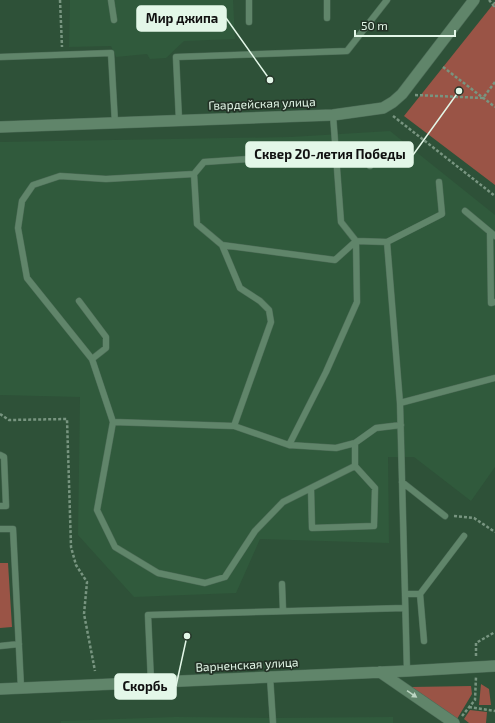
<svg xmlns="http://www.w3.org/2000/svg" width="495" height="723" font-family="'Exo 2',sans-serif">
	<rect width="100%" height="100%" fill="#2e5138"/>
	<path fill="#305a3c" d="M70 0H233L235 39 184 41 166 58 150 59 147 54 116 57 111 46 69 47Z
		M390 131 495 215V467L471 501 414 457H388L389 543 260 539 236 593 134 597 78 535 80 397 0 395V142L291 137Z
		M175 717 273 718 393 717V723H61V721Z"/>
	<path fill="#9a5446" d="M495 2V185L404 116Z
		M0 563H8L12 627 0 628Z
		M481 684 489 689 491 705H479Z
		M471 686 472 694 457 719 411 687Z
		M470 710 487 712 486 723H469L464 719Z"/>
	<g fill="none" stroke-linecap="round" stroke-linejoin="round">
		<g stroke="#4d6c57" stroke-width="7">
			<path id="service" d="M111 0 114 20
				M249 0V22
				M327 0V18
				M0 57 111 53 115 123
				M179 120 176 57 347 51 387 0
				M194 174 204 162 335 153 369 152 370 166
				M465 211 495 236
				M490 232 491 303 495 302
				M387 242 400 403 407 671
				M222 245 240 288 260 301 269 310 271 322 234 426
				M79 301 106 337V348L92 359
				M400 403 495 378
				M113 422 234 426 289 445 336 448 355 443 376 428 401 425
				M355 443V466L283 502 255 531 225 577 205 583 158 573 115 547 97 510 113 422 92 359 27 278 18 228 22 201 33 185 60 176 106 179 194 174 197 224 222 245 335 260 356 241 387 242 442 214 439 182
				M289 445 326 372 357 302 356 241 341 222 333 115
				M0 455 4 457 6 506H0
				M402 482 445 516
				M311 488 312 528 374 526 375 488 355 466
				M0 529H13L21 688
				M282 584 283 611
				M405 594H420
				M424 641 420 594 464 536
				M0 646 19 644
				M270 677 273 723
				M151 682 148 615 405 608"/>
		</g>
		<g stroke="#4d6c57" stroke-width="12">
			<path id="minor" d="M0 127 333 115 383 108 393 102 402 94 474 0
				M380 672 454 723
				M0 689 407 671 495 666"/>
		</g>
		<path stroke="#789580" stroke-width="2.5" stroke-dasharray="3 2" stroke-linecap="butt" d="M60 0 62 47
			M489 0 494 6 495 2
			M443 67 495 107
			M415 95 483 98 495 82
			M393 116 495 196
			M0 414 9 420 67 419 71 547 76 565 87 582 84 614 95 671
			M454 516 474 518 495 532
			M476 656V643L495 632
			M469 707 495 711
			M462 716 475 700 476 677"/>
		<use href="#service" stroke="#60856a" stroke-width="6"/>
		<use href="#minor" stroke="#60856a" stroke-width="11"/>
	</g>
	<defs><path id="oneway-solid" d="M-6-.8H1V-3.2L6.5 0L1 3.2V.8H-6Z"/></defs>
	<use fill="#bcd5c2" href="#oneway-solid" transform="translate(412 694) rotate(34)"/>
	<g text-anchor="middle" stroke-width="3.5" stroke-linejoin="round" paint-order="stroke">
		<g font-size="12" fill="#e3f7e8" stroke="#233226">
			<text transform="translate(262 104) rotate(-2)" y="4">Гвардейская улица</text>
			<text transform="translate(247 665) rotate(-3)" y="4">Варненская улица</text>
		</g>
	</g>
	<path fill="none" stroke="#e3f7e8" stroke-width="1.5" d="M270 80L226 18M459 91L413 155M187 636L176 686"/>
	<g fill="#e3f7e8" stroke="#233226" stroke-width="1.5">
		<circle cx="270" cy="80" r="4"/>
		<circle cx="459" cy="91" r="4"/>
		<circle cx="187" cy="636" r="4"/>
	</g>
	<g fill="#e3f7e8" stroke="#e3f7e8" stroke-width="1.5">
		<rect x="137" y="6" width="89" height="25" rx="4"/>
		<rect x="246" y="142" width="167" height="25" rx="4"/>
		<rect x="115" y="674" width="61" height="25" rx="4"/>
	</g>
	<g font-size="13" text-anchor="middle" font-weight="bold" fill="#111">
		<text x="182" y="23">Мир джипа</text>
		<text x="330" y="159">Сквер 20-летия Победы</text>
		<text x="145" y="691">Скорбь</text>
	</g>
	<path d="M355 30v6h100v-6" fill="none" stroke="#e3f7e8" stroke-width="2"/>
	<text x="361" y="30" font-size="12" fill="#e3f7e8" stroke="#233226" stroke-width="3" paint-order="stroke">50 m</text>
</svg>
